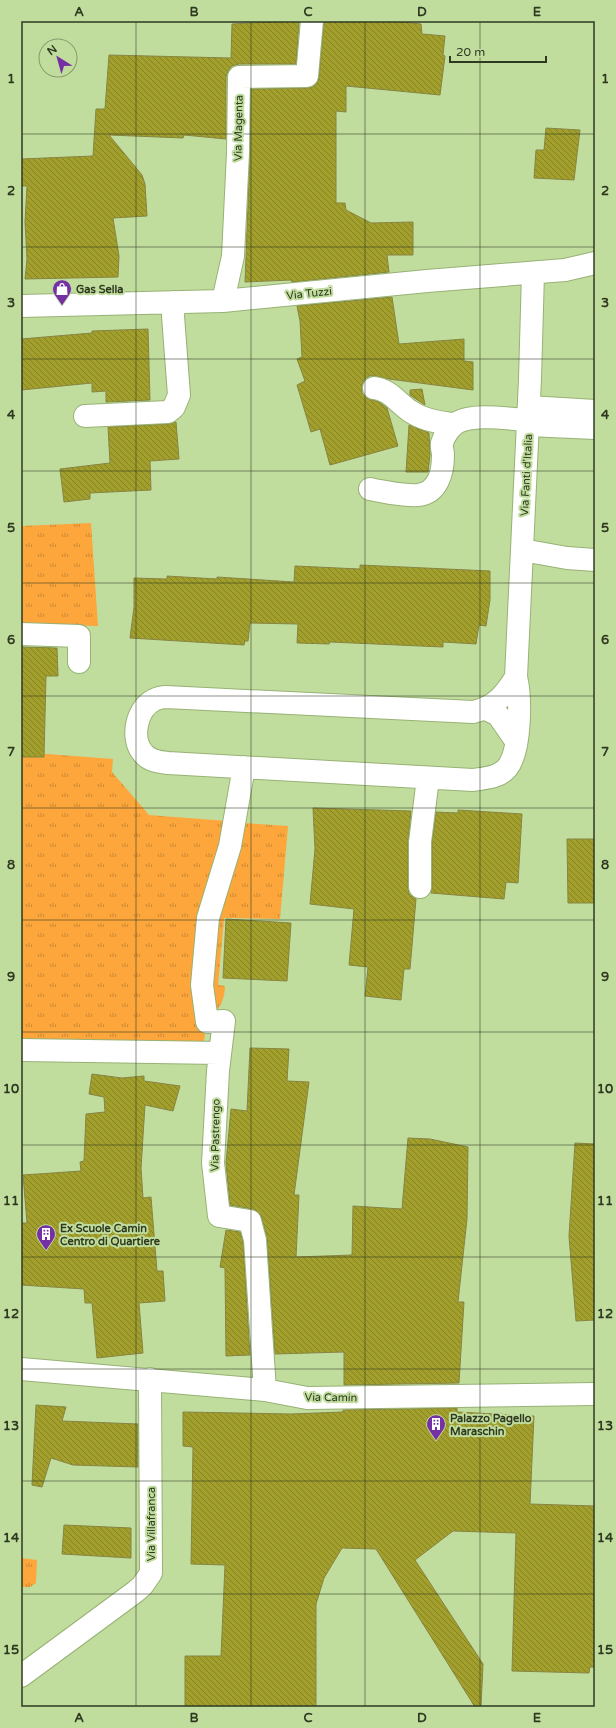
<svg xmlns="http://www.w3.org/2000/svg" width="616" height="1728" font-family="'Varela Round',sans-serif">
	<defs>
		<pattern id="grass-tufts" width="24" height="20" patternUnits="userSpaceOnUse"><rect width="24" height="20" fill="#fca63b"/><path d="M3 7l-1-3M5 7V3M7 7l1-3M15 17l-1-3M17 17v-4M19 17l1-3" fill="none" stroke="#cc8831"/></pattern>
		<pattern id="building-back-hatch" width="6" height="6" patternUnits="userSpaceOnUse"><rect width="6" height="6" fill="#a29f2c"/><path d="M-1 5l2 2M0 0l6 6M5-1l2 2" fill="none" stroke="#848325"/></pattern>
	</defs>
	<rect width="100%" height="100%" fill="#c1dd9e"/>
	<path fill="url(#grass-tufts)" d="M91 523 98 626 21 624V526Z
		M21 752 113 759 112 772 149 815 227 821 207 1023 203 1046 21 1045Z
		M243 823 288 826 280 919 224 918 218 985 225 986C225 996 221 1009 212 1014V945Z
		M21 1558 37 1560 36 1583 30 1587H21Z"/>
	<path fill="url(#building-back-hatch)" stroke="#868542" d="M287 21H299L296 64H239L232 66 228 71 226 77V139L184 135 183 138 109 135 142 175 145 184 147 216 113 218 119 256 118 277 25 279 27 259 25 222 27 186H21V159L93 156 96 109H105L109 55 231 58 232 24Z
		M324 21H392L421 24 422 34 445 36 443 55 445 56 440 95 346 86V112L336 111V203H345L346 210 371 223 413 222V255H387L389 272 292 282 291 280 245 282 250 154 251 89 307 88 313 87 317 83 319 77Z
		M546 128 580 130 574 180 534 178 536 150H544Z
		M392 297 399 344 464 339V361L473 362V390L389 379 376 376H369L364 380 362 385V393L366 398 379 402 387 408 398 446 330 465 320 429 311 432 297 385 305 381 297 359 302 357 300 321 297 306Z
		M148 329 150 400 106 402V391L92 392V383L21 390V339L92 333V331Z
		M422 389 425 405 410 395V390Z
		M176 422 179 459 150 461 151 490 90 493V499L64 502 60 469 110 463 108 427 169 424Z
		M409 425 429 433 430 455 428 472H406Z
		M360 565 490 571V600L486 626 479 625 476 644 443 642V647L330 642 329 644 297 643 298 624 250 623 248 641H245L244 645 130 638 134 607V578L167 579V576L217 579V577L294 582 295 566 360 569Z
		M21 647 57 648 58 676H46L44 757H21Z
		M313 808 411 811 408 842V887L409 894 416 899 410 969H404L401 1000 365 996 368 967 349 965 354 909 310 904 315 849Z
		M458 810 522 814 518 883 506 882 504 899 431 893 432 887V843L436 812 458 813Z
		M567 839H595V903H568Z
		M226 919 291 923 287 981 223 978Z
		M250 1048 289 1049 287 1081 309 1082 294 1195H299L296 1257 352 1255 353 1206 402 1209 408 1138 430 1139 468 1147 467 1219 458 1302H464L459 1383 344 1385V1352L275 1354 267 1237 262 1218 258 1212 252 1209 230 1205 226 1163 231 1109 247 1111Z
		M92 1074 122 1078 144 1076V1081L180 1086 173 1111 145 1105 141 1168 143 1198 151 1197 157 1271H163L165 1301 139 1303 143 1353 97 1358 92 1303H85L84 1289 21 1285V1223H27L23 1175 81 1171 80 1162 84 1161 86 1114 105 1112 104 1097 89 1094Z
		M575 1143 595 1144V1320L576 1321 569 1236Z
		M226 1230 240 1232 243 1242 250 1355 226 1356 225 1268 220 1267Z
		M36 1405 66 1407 62 1421 138 1424V1467L73 1465 51 1458 42 1487 32 1485Z
		M457 1408V1412L534 1416 530 1504 595 1506V1543H593L595 1667H590L589 1673 512 1671 516 1533 453 1531 415 1560 483 1664 481 1707H475L376 1549 342 1548 324 1578 316 1604V1707H185V1656H221L225 1565 191 1564 193 1447 183 1446V1412L291 1414 343 1412V1410Z
		M64 1525 131 1528V1558L62 1554Z"/>
	<g fill="none" stroke-linecap="round" stroke-linejoin="round">
		<g stroke="#97b274" stroke-width="24">
			<path id="minor" d="M223 301 233 256 238 153 239 77 307 76 312 21
				M21 306 223 301 427 281 565 270 595 263
				M374 388C389 389 398 403 410 411 423 420 439 423 455 424
				M529 407 595 411
				M85 416 168 412 174 407 179 395 173 316 174 302
				M528 425 595 428
				M370 489C384 492 404 496 418 495 438 493 443 472 443 455 443 451 441 447 442 443 444 436 450 427 456 423 474 413 508 419 528 420
				M522 550 567 558 595 560
				M21 634 79 636V662
				M516 677C505 695 495 707 473 712L166 697C163 697 158 698 154 700 137 708 130 738 143 753 149 761 159 762 168 763L473 780C485 778 498 778 507 768 521 751 521 697 516 677L530 379 533 273
				M486 709 498 715 516 741
				M244 767 230 846 208 918 202 985 207 1022 224 1021 218 1071 213 1163 219 1216 250 1221 255 1240 265 1390
				M420 887V842L428 778
				M21 1050 220 1053
				M21 1369 265 1390 307 1398 595 1394
				M21 1676 135 1592 142 1586 151 1573 150 1379"/>
		</g>
		<use href="#minor" stroke="#fff" stroke-width="22"/>
	</g>
	<path fill="none" stroke="#2e3920" stroke-width="1" stroke-opacity="0.55" d="M136 21V1707M251 21V1707M365 21V1707M480 21V1707M21 134H595M21 247H595M21 359H595M21 471H595M21 583H595M21 696H595M21 808H595M21 920H595M21 1032H595M21 1145H595M21 1257H595M21 1369H595M21 1481H595M21 1594H595"/>
	<defs>
		<g id="shop-pin" transform="scale(1)"><path d="M0 17L-7.5 6A9.5 9.5 0 1 1 7.5 6Z" fill="#7430a4" stroke="#c1dd9e"/><path d="M-5-2.5h2.3a2.7 3.5 0 0 1 5.4 0H5L5.5 6h-11ZM-1.5-2.5h3a1.5 2.3 0 0 0-3 0Z" fill="#fff"/></g>
		<g id="building-pin" transform="scale(1)"><path d="M0 17L-7.5 6A9.5 9.5 0 1 1 7.5 6Z" fill="#7430a4" stroke="#c1dd9e"/><path d="M-4-6H4V6H1V3H-1V6H-4ZM-2.5-4.3h1.7v1.8h-1.7ZM.8-4.3h1.7v1.8H.8ZM-2.5-1h1.7V.8h-1.7ZM.8-1h1.7V.8H.8Z" fill="#fff"/></g>
	</defs>
	<g fill-rule="evenodd">
		<use href="#shop-pin" x="62" y="289"/>
		<use href="#building-pin" x="46" y="1234"/>
		<use href="#building-pin" x="436" y="1424"/>
	</g>
	<g text-anchor="middle" stroke-width="4" stroke-linejoin="round" paint-order="stroke">
		<g font-size="11" fill="#2e3920" stroke="#c1dd9e">
			<text transform="translate(238 128) rotate(-89)" y="4">Via Magenta</text>
			<text transform="translate(309 293) rotate(-6)" y="4">Via Tuzzi</text>
			<text transform="translate(526 475) rotate(-87)" y="4">Via Fanti d'Italia</text>
			<text transform="translate(215 1135) rotate(-89)" y="4">Via Pastrengo</text>
			<text transform="translate(331 1397) rotate(1)" y="4">Via Camin</text>
			<text transform="translate(151 1524) rotate(-90)" y="4">Via Villafranca</text>
		</g>
		<g font-size="11" font-weight="bold" fill="#2e3920" stroke="#c1dd9e" text-anchor="start">
			<text x="76" y="293">Gas Sella</text>
			<text x="60" y="1232">Ex Scuole Camin<tspan x="60" dy="13">Centro di Quartiere</tspan></text>
			<text x="450" y="1422">Palazzo Pagello<tspan x="450" dy="13">Maraschin</tspan></text>
		</g>
	</g>
	<rect width="616" height="1728" fill="none" stroke="#c1dd9e" stroke-width="44"/>
	<g transform="translate(58 58) rotate(323)"><circle r="19" fill="#c1dd9e" stroke="#869b6c"/>
	<path d="M0-3L7 15L0 10L-7 15Z" fill="#7430a4"/>
	<text y="-6" font-size="11" font-weight="bold" text-anchor="middle" fill="#2e3920">N</text>
	</g>
	<path d="M450 56v6h96v-6" fill="none" stroke="#2e3920" stroke-width="2"/>
	<text x="456" y="56" font-size="12" fill="#2e3920" stroke="#c1dd9e" stroke-width="3" paint-order="stroke">20 m</text>
	<rect x="22" y="22" width="572" height="1684" fill="none" stroke="#2e3920" stroke-width="1.5"/>
	<g font-size="13" text-anchor="middle" font-weight="bold" fill="#2e3920">
		<text x="79" y="16">A</text>
		<text x="194" y="16">B</text>
		<text x="308" y="16">C</text>
		<text x="422" y="16">D</text>
		<text x="537" y="16">E</text>
		<text x="11" y="83">1</text>
		<text x="605" y="83">1</text>
		<text x="11" y="195">2</text>
		<text x="605" y="195">2</text>
		<text x="11" y="307">3</text>
		<text x="605" y="307">3</text>
		<text x="11" y="419">4</text>
		<text x="605" y="419">4</text>
		<text x="11" y="532">5</text>
		<text x="605" y="532">5</text>
		<text x="11" y="644">6</text>
		<text x="605" y="644">6</text>
		<text x="11" y="756">7</text>
		<text x="605" y="756">7</text>
		<text x="11" y="869">8</text>
		<text x="605" y="869">8</text>
		<text x="11" y="981">9</text>
		<text x="605" y="981">9</text>
		<text x="11" y="1093">10</text>
		<text x="605" y="1093">10</text>
		<text x="11" y="1205">11</text>
		<text x="605" y="1205">11</text>
		<text x="11" y="1318">12</text>
		<text x="605" y="1318">12</text>
		<text x="11" y="1430">13</text>
		<text x="605" y="1430">13</text>
		<text x="11" y="1542">14</text>
		<text x="605" y="1542">14</text>
		<text x="11" y="1654">15</text>
		<text x="605" y="1654">15</text>
		<text x="79" y="1722">A</text>
		<text x="194" y="1722">B</text>
		<text x="308" y="1722">C</text>
		<text x="422" y="1722">D</text>
		<text x="537" y="1722">E</text>
	</g>
</svg>
